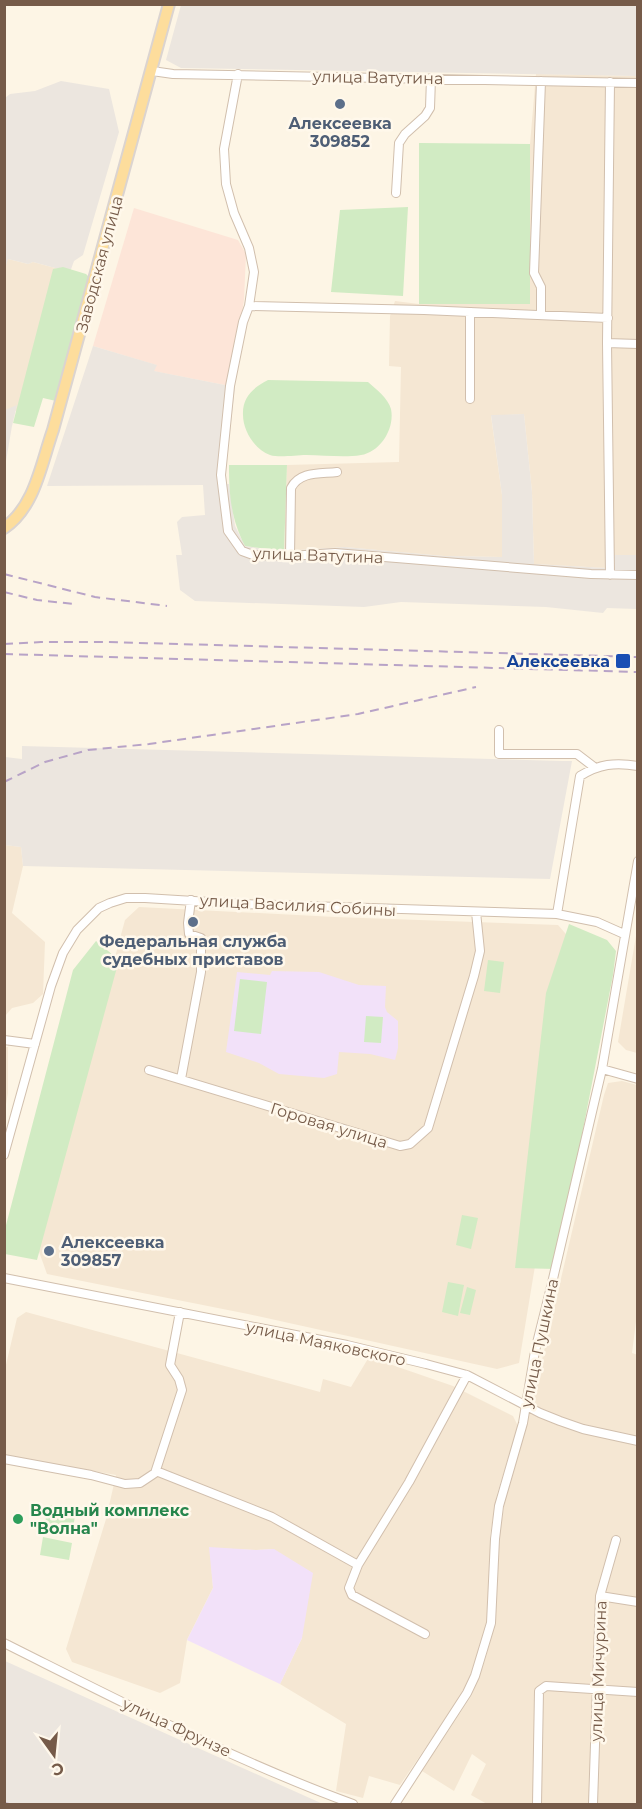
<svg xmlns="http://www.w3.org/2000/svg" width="642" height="1809" font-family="Montserrat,sans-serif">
	<rect width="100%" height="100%" fill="#fdf5e5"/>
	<path fill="#f5e7d3" d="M536 74 637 76V555H606V568L534 564 532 492 524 414 491 416 502 495 503 557 444 556 345 547 284 551 287 465 399 462 401 367 389 366 390 316 395 301 419 304H530V144Z
		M8 259 28 264 33 262 70 272 32 412 5 410 4 269Z
		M5 845 21 847 23 866 12 913 45 942 43 994 33 1003 12 1008 5 1016Z
		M139 907 335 917 558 925 579 949 551 1169 519 1363 497 1369 248 1314 47 1274 37 1246 125 920Z
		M637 930V1053L626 1050 618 1042Z
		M5 1047H8V1093L5 1110Z
		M622 1081 637 1085 638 1306 632 1353 638 1355 637 1804H487L471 1795 486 1764 472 1754 454 1791 422 1771 472 1695 485 1660 495 1624 499 1539 505 1500 537 1381 604 1095 608 1083Z
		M26 1312 320 1392 323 1379 351 1387 369 1357 453 1386 513 1416 518 1426 497 1494 490 1536 491 1566 487 1627 474 1672 460 1697 400 1785 369 1776 363 1798 336 1791 346 1724 280 1684 302 1638 274 1549 256 1550 210 1548 213 1588 187 1640 180 1683 160 1693 72 1662 66 1649 106 1519 116 1475 5 1455V1369L17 1318Z"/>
	<path fill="#fde5d8" d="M134 208 238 240 246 254 244 300 230 386 153 371 156 365 93 346Z"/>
	<path fill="#ece6df" d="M181 5H637V76L181 68 166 60Z
		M61 81 109 89 119 132 83 255 74 261 70 272 33 262 28 264 8 259 5 269V98L10 94 35 91Z
		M93 346 157 365 154 371 235 387 224 484H229L235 526 245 546 284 551 345 547 444 556 502 557V495L491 415 524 414 532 492 534 564 606 568V555H637V609L607 608 603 613 546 607 401 602 364 607 195 601 180 590 176 555H182L177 522 182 517 205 515 203 485 47 486Z
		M17 405 12 426 5 467V410Z
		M22 746 563 761H572L550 879 23 866 21 847 4 845 5 757 22 759Z
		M5 1661 169 1735 323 1804H5Z"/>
	<path fill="#f2e1f9" d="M272 971 319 972 359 985 386 986 385 1007 387 1012 398 1021V1048L395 1060 370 1054 339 1052 337 1074 324 1078 279 1074 259 1063 226 1052 237 972 270 975Z
		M209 1547 256 1550 274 1549 313 1573 302 1638 280 1684 187 1640 213 1588Z"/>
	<path fill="#d1ebc3" d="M419 143 530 144V304H419Z
		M408 207 403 296 331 292 340 210Z
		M63 267 86 274 91 279 56 401 43 398 34 427 13 423 53 269Z
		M268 380 368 382C376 389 388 398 391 409 395 429 380 452 361 455 344 458 324 455 306 455 296 455 279 458 270 455 254 449 243 430 243 415 242 397 254 387 268 380Z
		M229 465H287L284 551 245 546C231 519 229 495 229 465Z
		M569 924 607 940 616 951 613 975 556 1269 515 1268 546 993Z
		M96 941 119 960 37 1260 5 1254V1229L73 970Z
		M488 960 504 962 500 993 484 991Z
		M240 979 267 982 261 1034 234 1031Z
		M366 1016 383 1017 381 1043 364 1042Z
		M462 1215 478 1218 471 1249 456 1245Z
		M448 1282 464 1285 458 1316 442 1312Z
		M467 1287 476 1290 470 1315 460 1313Z
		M48 1505 76 1510 73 1528 45 1523Z
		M43 1537 72 1543 69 1560 40 1555Z"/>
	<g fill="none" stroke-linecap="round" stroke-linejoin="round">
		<g stroke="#d1bfad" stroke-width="10">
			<path id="minor" d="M152 71 173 74 638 83
				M238 74 224 149 226 184 234 213 249 248 254 272 249 306 243 322 230 386 221 475 228 531 242 551 253 555 290 556 335 553 591 574 638 575
				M541 81 534 273 541 287V315
				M610 82 607 343 610 575
				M396 193 399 143 405 134 425 116 430 108 431 78
				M249 306 424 310 608 318
				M470 312V399
				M607 343 638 344
				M290 556 291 488C300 471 320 474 337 472
				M499 730V754H577L594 767
				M557 914 580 776C599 764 615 762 638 766
				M4 1040 35 1044
				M602 1069 638 1079
				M149 1070 400 1146 410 1144 428 1128 474 976 480 951 476 912
				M181 1079 201 972V938L189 934 188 923 191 900
				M4 1155 51 986 63 953 77 930 99 908 110 903 126 898H145L243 904 557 914 597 922 624 934
				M4 1278 347 1345 426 1364 467 1375 540 1413 560 1421 583 1429 638 1441
				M4 1459 91 1475 125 1484 140 1483 155 1473 182 1390 179 1379 170 1365 180 1312
				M156 1471 272 1517 358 1565
				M600 1596 638 1602
				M425 1634 352 1595 349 1588 358 1565 409 1482 467 1375
				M4 1643C118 1700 235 1761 353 1804
				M395 1804 467 1693 475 1676 491 1623 495 1539 499 1506 523 1423 535 1351 552 1283 602 1069 638 861
				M537 1804 539 1691 546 1686 638 1692
				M593 1804 600 1596 616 1540"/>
		</g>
		<g stroke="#dbd4d0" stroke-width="14">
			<path id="major" d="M4 528C35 507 41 464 53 430L169 4"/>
		</g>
		<use href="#minor" stroke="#fff" stroke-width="8"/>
		<use href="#major" stroke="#fddd9c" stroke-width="10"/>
		<path stroke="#b8a3c7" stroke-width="2" stroke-dasharray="9 6" stroke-linecap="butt" d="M4 574 95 597 167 606
			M4 592 37 600 74 604
			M4 644 41 642H107L638 657
			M4 654 638 672
			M4 782 45 762 88 750 149 744 358 714 476 687
			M4 1803 9 1804"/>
	</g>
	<g fill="#5c6f8a" stroke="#fff8eb" stroke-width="2">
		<circle cx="340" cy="104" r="6"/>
		<circle cx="193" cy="922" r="6"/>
		<circle cx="49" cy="1251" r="6"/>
	</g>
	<rect fill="#1a4fb4" stroke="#fff8eb" stroke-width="2" x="615" y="653" width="16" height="16" rx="3"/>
	<circle fill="#2e9e5b" stroke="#fff8eb" stroke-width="2" cx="18" cy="1519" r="6"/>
	<g text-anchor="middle" stroke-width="5" stroke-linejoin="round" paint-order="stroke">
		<g font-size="16" fill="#765b49" stroke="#fff8eb">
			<text transform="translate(378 77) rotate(1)" y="6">улица Ватутина</text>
			<text transform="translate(99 264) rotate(-75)" y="6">Заводская улица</text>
			<text transform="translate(318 555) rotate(2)" y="6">улица Ватутина</text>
			<text transform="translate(298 905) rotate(3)" y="6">улица Василия Собины</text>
			<text transform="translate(329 1125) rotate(17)" y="6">Горовая улица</text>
			<text transform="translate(326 1343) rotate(12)" y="6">улица Маяковского</text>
			<text transform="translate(539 1343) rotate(-78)" y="6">улица Пушкина</text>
			<text transform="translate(598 1671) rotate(-88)" y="6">улица Мичурина</text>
			<text transform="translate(177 1727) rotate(25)" y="6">улица Фрунзе</text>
		</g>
		<g font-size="16" font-weight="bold" fill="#4e5e75" stroke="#fff8eb">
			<text x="340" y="129">Алексеевка<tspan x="340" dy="18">309852</tspan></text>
			<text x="193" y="947">Федеральная служба<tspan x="193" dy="18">судебных приставов</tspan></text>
			<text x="61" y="1248" text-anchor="start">Алексеевка<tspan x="61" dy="18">309857</tspan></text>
		</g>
		<g font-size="16" font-weight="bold" fill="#164399" stroke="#fff8eb" text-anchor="end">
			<text x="610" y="667">Алексеевка</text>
		</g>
		<g font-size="16" font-weight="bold" fill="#27864d" stroke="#fff8eb" text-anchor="start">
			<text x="30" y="1516">Водный комплекс<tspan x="30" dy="18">"Волна"</tspan></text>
		</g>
	</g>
	<rect width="642" height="1809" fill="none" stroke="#765b49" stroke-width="12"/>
	<g transform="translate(54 1755) rotate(165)" stroke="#fff8eb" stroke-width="4.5" paint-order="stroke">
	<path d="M0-4.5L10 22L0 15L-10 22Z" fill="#765b49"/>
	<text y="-9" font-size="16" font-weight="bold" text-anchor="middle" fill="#765b49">С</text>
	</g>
</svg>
